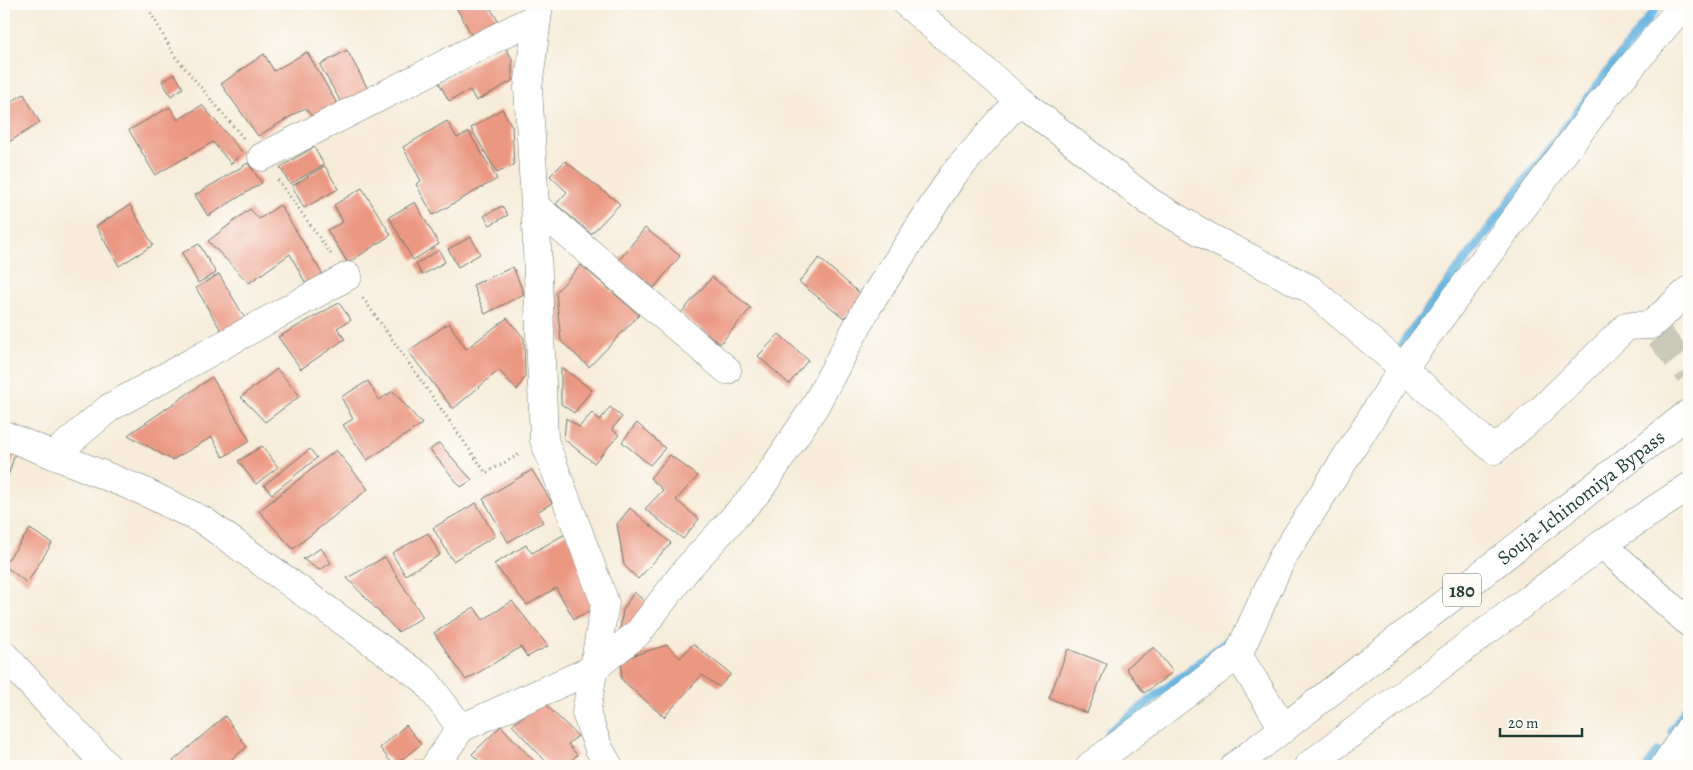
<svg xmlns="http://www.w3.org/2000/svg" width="1693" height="770" font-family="Alegreya,serif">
	<rect width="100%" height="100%" fill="#fdfcf7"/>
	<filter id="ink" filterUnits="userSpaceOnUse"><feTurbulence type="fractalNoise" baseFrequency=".02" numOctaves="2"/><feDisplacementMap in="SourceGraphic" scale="10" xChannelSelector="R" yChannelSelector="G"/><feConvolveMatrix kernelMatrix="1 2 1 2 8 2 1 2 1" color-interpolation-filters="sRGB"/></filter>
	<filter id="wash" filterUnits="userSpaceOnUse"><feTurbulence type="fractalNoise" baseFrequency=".0096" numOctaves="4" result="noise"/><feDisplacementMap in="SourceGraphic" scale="20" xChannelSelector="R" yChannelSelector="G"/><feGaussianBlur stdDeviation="1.12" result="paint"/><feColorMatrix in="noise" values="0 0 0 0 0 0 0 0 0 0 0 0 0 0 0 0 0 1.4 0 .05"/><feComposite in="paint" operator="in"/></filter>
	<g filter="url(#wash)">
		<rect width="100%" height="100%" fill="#f6ecd9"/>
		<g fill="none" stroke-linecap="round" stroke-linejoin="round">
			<path stroke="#67b6e2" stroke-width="9" d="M1402 344 1659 4
				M1672 731 1689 704
				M1111 736 1108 733 1238 633
				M1648 766 1658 752"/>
		</g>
		<g id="blocks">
			<path fill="#eb9883" d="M463 4H488L501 26 475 41 456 7Z
				M505 46 512 59V81L476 101 470 90 449 101 439 83Z
				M347 50 369 91 343 106 320 65Z
				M307 52 339 107 314 119 305 108 258 136 221 84 264 54 274 71Z
				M175 74 183 88 171 96 162 81Z
				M24 94 40 123 4 145V106Z
				M202 105 242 152 231 164 213 142 155 175 129 130 170 107 178 120Z
				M502 109 512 126 514 165 497 173 471 128Z
				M447 121 457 138 469 132 497 179 433 215 416 184 421 181 403 147Z
				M314 147 324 165 290 184 280 167Z
				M565 161 620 204 591 234 556 204 567 192 550 176Z
				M248 163 262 183 208 216 195 195Z
				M325 166 338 189 304 208 292 186Z
				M362 188 391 235 348 263 327 230 343 222 334 205Z
				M415 202 439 244 413 260 389 217Z
				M130 205 153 245 119 266 96 226Z
				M280 205 323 275 306 284 290 254 249 283 208 241 250 209 259 219Z
				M502 206 508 215 490 225 484 216Z
				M645 228 680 256 654 288 619 260Z
				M471 237 480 254 458 267 448 249Z
				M199 244 216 273 198 283 182 253Z
				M439 250 445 262 422 275 416 264Z
				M819 258 864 297 844 318 799 282Z
				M581 265 639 315 589 367 561 341 556 292Z
				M513 267 524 294 485 314 473 285Z
				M219 274 253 332 229 344 196 288Z
				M712 277 751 308 720 344 681 313Z
				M339 303 351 320 337 328 345 339 301 369 278 337Z
				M507 318 524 338 525 377 517 390 499 370 453 409 408 351 449 323 466 349Z
				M779 334 808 360 789 384 758 356Z
				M561 367 592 390 574 413 561 404Z
				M277 369 300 396 265 422 241 397Z
				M212 377 250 441 223 457 212 437 172 460 128 435Z
				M368 381 379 400 393 391 422 424 367 460 343 425 353 419 341 397Z
				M610 407 622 417 612 429 619 435 594 463 564 439 566 418 579 427 592 413 600 420Z
				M637 423 665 448 650 465 622 442Z
				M439 443 472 480 461 487 430 450Z
				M262 446 278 467 256 484 238 461Z
				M4 447 16 450 4 489Z
				M310 449 317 458 272 494 264 485Z
				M336 450 368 489 293 549 259 511Z
				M670 455 698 476 676 500 699 519 683 539 645 509 663 490 650 478Z
				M532 470 552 503 537 512 543 522 508 542 483 499Z
				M476 503 495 536 453 561 433 528Z
				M630 508 671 543 638 579 624 565 617 524Z
				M30 529 52 543 27 583 4 565Z
				M428 533 440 555 405 575 392 553Z
				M567 533 596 607 574 619 556 588 527 605 494 564 526 545 532 553Z
				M321 548 331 563 319 570 303 559Z
				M385 557 423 617 398 632 347 578Z
				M634 592 650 606 619 634 623 610Z
				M512 601 548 646 527 657 521 647 466 680 434 633 474 607 483 620Z
				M693 644 731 674 719 687 702 675 664 717 621 679 622 659 667 645 680 658Z
				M1154 647 1173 672 1144 693 1126 668Z
				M1068 649 1107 664 1087 713 1049 698Z
				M543 702 578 736 568 744 577 755 565 766H550L512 725Z
				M225 716 247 747 223 766H177L173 761Z
				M406 725 421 744 394 766 380 748Z
				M501 726 534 761 529 766H484L472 754Z
				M416 760 422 766H408Z"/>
		</g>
	</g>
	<g filter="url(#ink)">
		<use href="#blocks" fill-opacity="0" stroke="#6a7a6e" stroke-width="1"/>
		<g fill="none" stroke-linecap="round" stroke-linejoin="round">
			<path stroke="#cbc9b8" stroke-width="28" stroke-dasharray="28 14" stroke-linecap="butt" d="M1660 336 1689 373"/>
			<g stroke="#6a7a6e" stroke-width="29">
				<path id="minor" d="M539 4 528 88 536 222 544 440 605 603 586 713 599 749 609 766
					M907 4 1019 100 1150 202 1211 238 1310 289 1403 368 1494 450 1541 410 1627 326 1651 325 1689 290
					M262 157 537 17
					M535 206 727 370
					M4 435 143 491 204 521 425 680 461 728
					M55 454 109 408 348 276
					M1602 544 1689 623
					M1284 729 1238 655 1282 558 1403 368 1604 99 1684 4
					M435 766 461 728 593 669 638 633 686 570 760 489 815 406 868 306 953 175 1019 100
					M1090 766 1238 655
					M1308 766 1602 544 1689 487
					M1664 766 1689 729"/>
			</g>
			<g stroke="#6a7a6e" stroke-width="29">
				<path id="secondary" d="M4 655 107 766"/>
			</g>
			<g stroke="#6a7a6e" stroke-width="29">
				<g id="trunk">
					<path id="s1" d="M1235 766 1689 413"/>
				</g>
			</g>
			<path stroke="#6a7a6e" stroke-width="3" stroke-dasharray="1 4" stroke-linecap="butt" d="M146 4 174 55 244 139
				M278 180 331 254
				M363 298 486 473 520 454"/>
			<use href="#minor" stroke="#fff" stroke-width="28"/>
			<use href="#secondary" stroke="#fff" stroke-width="28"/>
			<use href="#trunk" stroke="#fff" stroke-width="28"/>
		</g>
	</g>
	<g text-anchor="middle" stroke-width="4" stroke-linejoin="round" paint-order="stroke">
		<rect fill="#fdfcf7" stroke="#62766e" stroke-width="1" x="1443" y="573.5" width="38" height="33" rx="4"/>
		<g font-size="19" font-weight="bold" fill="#1f3d34">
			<text x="1462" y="597">180</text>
		</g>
		<g font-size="20" fill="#1f3d34" stroke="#fdfcf7">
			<text dy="7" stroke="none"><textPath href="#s1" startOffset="438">Souja-Ichinomiya Bypass</textPath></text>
		</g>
	</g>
	<rect width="1693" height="770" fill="none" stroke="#fdfcf7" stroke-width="20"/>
	<path d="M1500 728v8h82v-8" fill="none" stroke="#1f3d34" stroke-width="2.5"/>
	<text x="1508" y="728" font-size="15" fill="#1f3d34" stroke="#fdfcf7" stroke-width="4" paint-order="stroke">20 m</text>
</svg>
